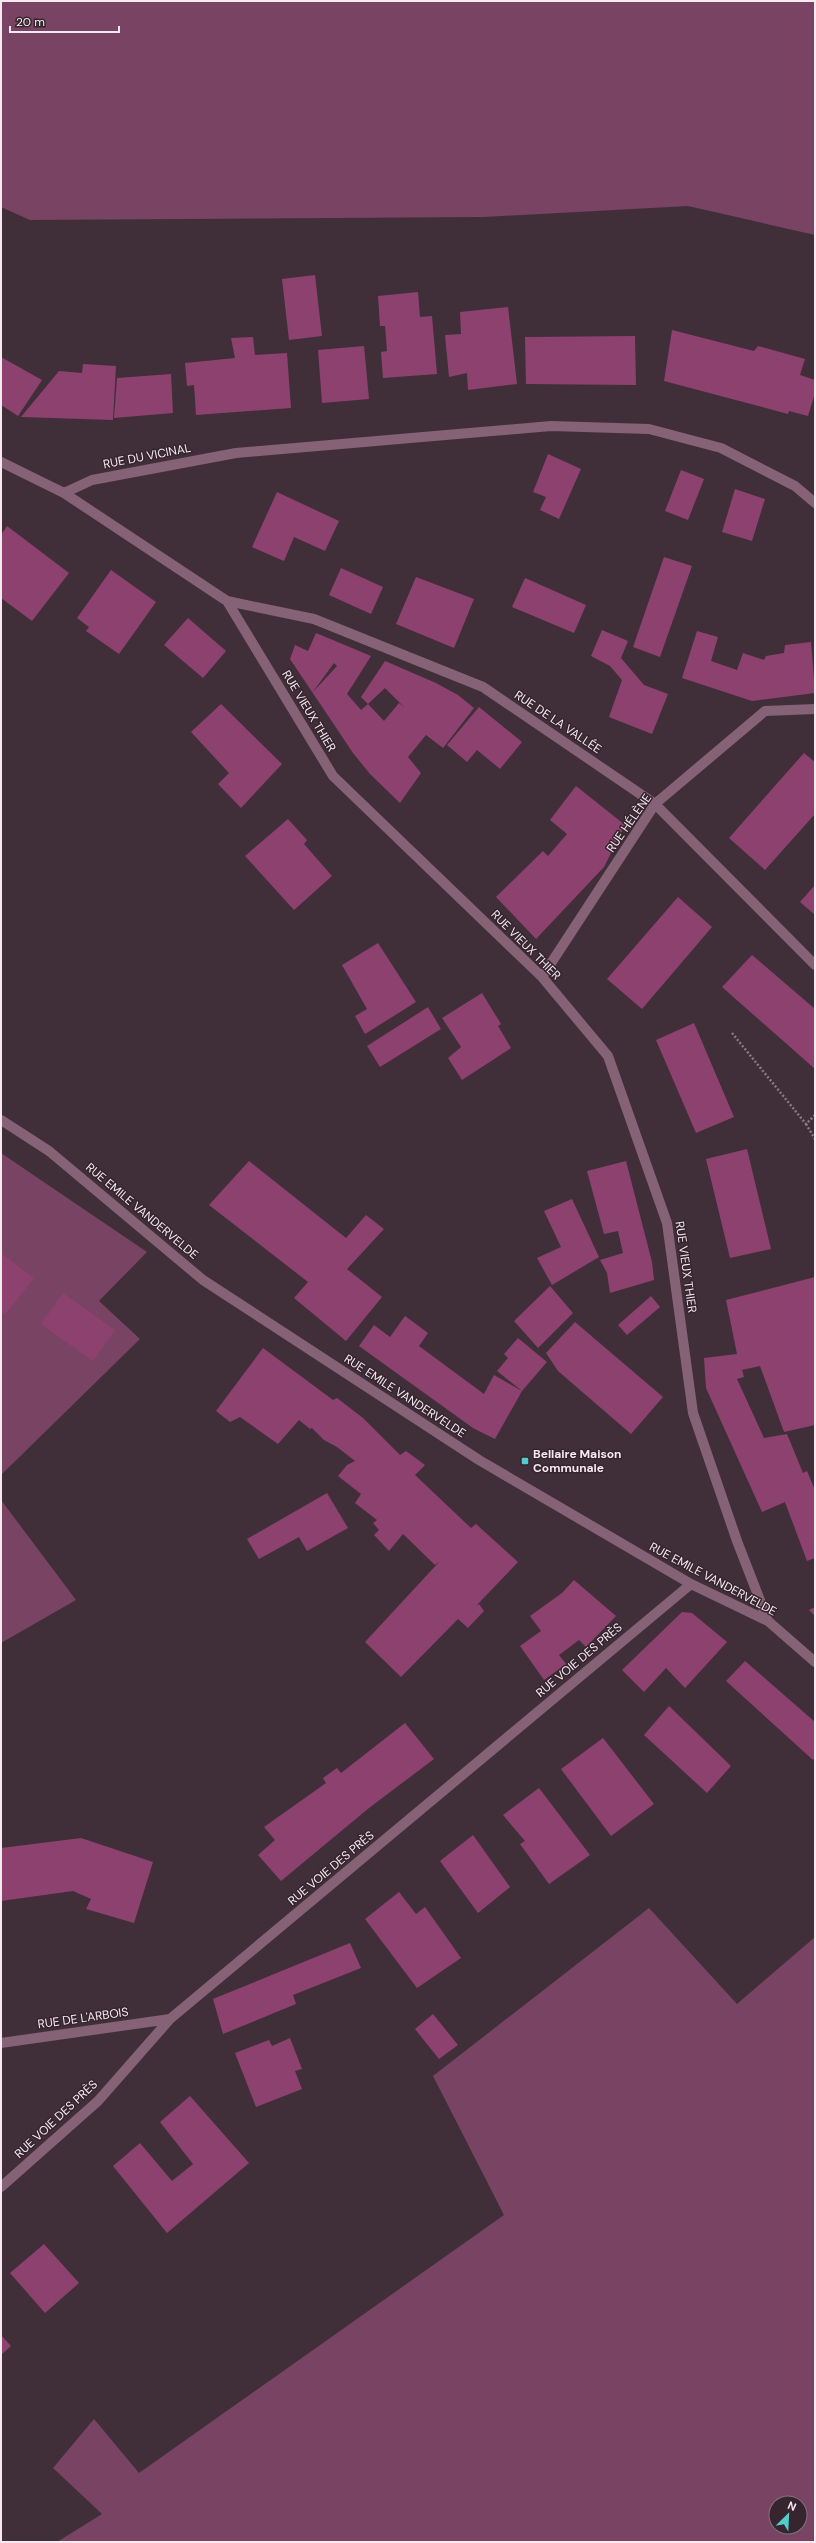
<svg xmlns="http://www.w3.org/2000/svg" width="816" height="2543" font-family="'DM Sans',sans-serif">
	<rect width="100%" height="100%" fill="#402f39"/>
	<path fill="#794363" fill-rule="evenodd" d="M1 1H815V235L688 206 484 217 30 220 1 207Z
		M1 1153 147 1252 99 1301 140 1339 1 1475Z
		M1 1500 76 1600 1 1643Z
		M649 1908 737 2004 815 1937V2542H57L102 2514 53 2468 94 2419 139 2473 504 2215 433 2076ZM776 2503H800V2527H776Z"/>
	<path fill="#8d416f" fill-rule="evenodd" d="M315 275 322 336 289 340 282 279Z
		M418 292 420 317 432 316 437 374 383 378 381 352 387 351 385 326H380L378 296Z
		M508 307 517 384 468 390 467 373 449 377 445 335 461 334 460 312Z
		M672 330 754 351 758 346 805 359 800 375 815 380V393L808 416 789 411 788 414 664 381Z
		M635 336 636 385 526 384 525 337Z
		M253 337 255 355 287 353 291 408 196 415 194 385 187 386 185 363 235 358 231 338Z
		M364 346 369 399 322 403 318 350Z
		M1 357 42 380 18 416 1 405Z
		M83 364 116 366 113 420 21 417 59 371 82 373Z
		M171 374 173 413 114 418 117 378Z
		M548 454 581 469 559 519 540 510 546 497 533 492Z
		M681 470 704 479 688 520 665 511Z
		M735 489 765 499 752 541 722 532Z
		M277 492 339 521 325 551 294 537 284 561 252 547Z
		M7 526 69 573 32 621 1 598V535Z
		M664 557 692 566 660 657 633 647Z
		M341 568 383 587 371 614 329 595Z
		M111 570 156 602 119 654 86 631 89 627 77 618Z
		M416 577 474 599 454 648 396 624Z
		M525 578 586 605 574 633 512 607Z
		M188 618 226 651 203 678 164 645Z
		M602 630 628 641 621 658 644 685 668 694 652 734 609 717 622 680 610 666 591 656Z
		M697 631 718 637 711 661 737 670 743 653 764 660 766 656 784 653 785 645 811 642 815 693 752 701 682 678Z
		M316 633 371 656 347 694 361 710 368 704 361 697 385 661 436 683 458 695 474 708 443 748 426 735 408 757 421 773 400 803 370 774 353 753 290 659 295 645 308 651ZM334 663 337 666 312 693ZM385 688 405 708 399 703 384 721 368 704Z
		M221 704 282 764 241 808 218 784 229 773 191 732Z
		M479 707 522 742 500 769 477 750 467 762 447 745Z
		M804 753 815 762V814L765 870 729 838Z
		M576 786 625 825 604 867 536 939 496 897 543 851 548 856 567 834 550 820Z
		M288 819 307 840 304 844 332 876 294 910 245 856Z
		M815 885V915L800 902Z
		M678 897 712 927 642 1009 607 979Z
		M378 943 416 1002 365 1034 355 1016 367 1009 342 965Z
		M752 955 815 1009V1069L722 987Z
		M482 993 501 1024 498 1026 511 1048 462 1080 448 1058 461 1047 442 1018Z
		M428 1007 441 1029 380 1067 367 1046Z
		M694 1023 734 1117 696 1133 656 1040Z
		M747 1149 771 1249 730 1258 706 1159Z
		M249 1161 346 1238 366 1215 384 1229 347 1269 382 1297 346 1341 294 1298 308 1282 209 1205Z
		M626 1161 652 1262 654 1280 610 1293 607 1273 600 1260 623 1253 618 1231 604 1234 587 1171Z
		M572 1199 599 1257 552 1285 537 1258 561 1247 544 1211Z
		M1 1253 34 1278 5 1315 1 1311Z
		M815 1277V1425L784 1432 760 1366 742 1370 744 1377 737 1379 764 1438 787 1434 803 1473 807 1471 815 1490V1558L807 1561 785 1502 762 1512 706 1388 704 1358 737 1354 726 1300Z
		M550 1286 573 1313 538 1348 514 1321Z
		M63 1293 115 1330 93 1361 41 1324Z
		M651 1296 660 1307 627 1335 618 1325Z
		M405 1316 428 1333 419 1346 484 1394 494 1375 522 1391 497 1371 508 1358 504 1354 518 1338 547 1362 522 1391 495 1439 473 1428 359 1346 374 1325 390 1337Z
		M575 1322 663 1397 631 1434 558 1371 546 1353Z
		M263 1348 333 1400 337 1398 363 1418 400 1455 406 1451 425 1465 415 1475 471 1528 476 1524 518 1562 476 1606 479 1604 484 1611 468 1628 458 1619 401 1677 365 1642 440 1561 435 1565 403 1534 389 1551 374 1535 379 1530 373 1523 377 1520 355 1503 361 1494 338 1476 347 1465 355 1461 337 1447 324 1440 312 1428 310 1429 299 1420 278 1444 240 1417 230 1422 216 1411Z
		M327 1493 348 1528 307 1551 299 1537 259 1559 247 1539Z
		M574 1580 616 1616 586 1647 579 1640 559 1655 566 1664 544 1680 520 1646 541 1631 530 1616 562 1593Z
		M815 1607V1616L809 1610Z
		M682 1612 692 1613 727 1642 685 1688 666 1668 644 1692 622 1670Z
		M745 1661 815 1722V1757L813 1760 726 1681Z
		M669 1706 731 1766 707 1793 644 1735Z
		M405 1723 434 1759 369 1808 281 1881 258 1855 275 1840 264 1827 326 1783 323 1778 337 1768 341 1773Z
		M603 1738 654 1804 611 1836 561 1769Z
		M539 1788 590 1855 549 1884 520 1844 525 1841 503 1815Z
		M473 1835 510 1887 478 1913 440 1861Z
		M81 1838 153 1862 134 1923 86 1909 91 1899 73 1891 1 1901V1848Z
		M399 1892 416 1914 425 1907 461 1958 417 1988 365 1919Z
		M350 1943 361 1968 293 1995 296 2004 223 2034 213 1999Z
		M433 2014 458 2045 439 2059 415 2029Z
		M290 2038 302 2069 295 2071 302 2089 256 2107 235 2053 269 2040 272 2046Z
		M190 2096 249 2163 167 2233 113 2166 140 2143 172 2181 193 2164 160 2122Z
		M44 2244 79 2283 45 2313 10 2273Z
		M1 2335 11 2346 1 2355Z"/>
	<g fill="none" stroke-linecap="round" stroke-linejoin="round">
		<path stroke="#897a83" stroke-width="2.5" stroke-dasharray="2 2" stroke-linecap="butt" d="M732 1033 806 1124 815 1115
			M806 1124 815 1139"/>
		<path stroke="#856275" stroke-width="10" d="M1 462 64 493 227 601 333 776 542 977 608 1056 667 1223 693 1413 737 1541 768 1621
			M64 493 92 480 236 453 551 426 649 429 721 448 795 486 815 503
			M227 601 314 619 483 687 655 804 815 965
			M542 977 655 804 765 711 815 709
			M1 1120 49 1151 203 1280 479 1460 691 1584 768 1621 815 1662
			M1 2043 170 2019
			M1 2187 98 2101 170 2019 691 1584"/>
	</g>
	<rect fill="#52cdcc" stroke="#36252f" stroke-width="1.5" x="521" y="1457" width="8" height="8" rx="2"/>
	<g text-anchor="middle" stroke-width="3" stroke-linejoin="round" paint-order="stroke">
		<g font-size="12" fill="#f6eaf0" stroke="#36252f">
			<text transform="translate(147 456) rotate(-11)" y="4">RUE DU VICINAL</text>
			<text transform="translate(309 711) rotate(59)" y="4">RUE VIEUX THIER</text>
			<text transform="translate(558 722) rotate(34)" y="4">RUE DE LA VALLÉE</text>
			<text transform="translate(629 823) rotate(-55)" y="4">RUE HÉLÈNE</text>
			<text transform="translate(526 945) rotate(45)" y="4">RUE VIEUX THIER</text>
			<text transform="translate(142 1211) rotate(40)" y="4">RUE EMILE VANDERVELDE</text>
			<text transform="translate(686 1267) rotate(82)" y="4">RUE VIEUX THIER</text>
			<text transform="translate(405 1396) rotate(33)" y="4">RUE EMILE VANDERVELDE</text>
			<text transform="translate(713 1579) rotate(28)" y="4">RUE EMILE VANDERVELDE</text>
			<text transform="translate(579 1660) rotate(-40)" y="4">RUE VOIE DES PRÈS</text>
			<text transform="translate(331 1868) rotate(-40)" y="4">RUE VOIE DES PRÈS</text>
			<text transform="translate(83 2018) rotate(-8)" y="4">RUE DE L'ARBOIS</text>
			<text transform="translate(56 2119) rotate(-43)" y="4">RUE VOIE DES PRÈS</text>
		</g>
		<g font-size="12" font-weight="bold" fill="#f6eaf0" stroke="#36252f" text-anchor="start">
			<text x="533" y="1458">Bellaire Maison<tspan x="533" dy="14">Communale</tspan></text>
		</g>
	</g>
	<rect width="816" height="2543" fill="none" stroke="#f6eaf0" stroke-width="4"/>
	<g transform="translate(788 2515) rotate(24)"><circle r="19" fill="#36252f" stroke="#83747c"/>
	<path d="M0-3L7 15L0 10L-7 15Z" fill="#52cdcc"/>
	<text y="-6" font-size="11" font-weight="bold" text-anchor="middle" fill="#f6eaf0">N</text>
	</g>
	<path d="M10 26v6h109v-6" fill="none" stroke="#f6eaf0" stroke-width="2"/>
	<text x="16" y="26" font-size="12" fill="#f6eaf0" stroke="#36252f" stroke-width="3" paint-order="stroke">20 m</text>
</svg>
